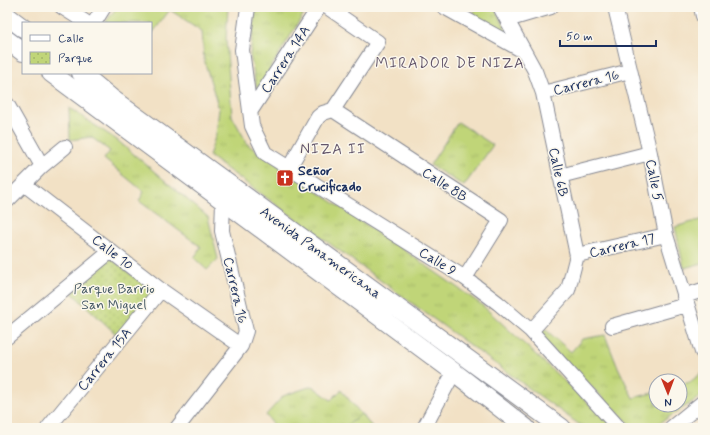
<svg xmlns="http://www.w3.org/2000/svg" width="710" height="435" font-family="Mynerve,sans-serif">
	<defs>
		<pattern id="grass-tufts" width="24" height="20" patternUnits="userSpaceOnUse"><rect width="24" height="20" fill="#c0d578"/><path d="M3 7l-1-3M5 7V3M7 7l1-3M15 17l-1-3M17 17v-4M19 17l1-3" fill="none" stroke="#a4b76a"/></pattern>
		<pattern id="park-dots" width="8" height="8" patternUnits="userSpaceOnUse"><rect width="8" height="8" fill="#c0d578"/><path d="M2 2h.1M6 6h.1" fill="none" stroke="#a4b76a" stroke-width="1.8" stroke-linecap="round"/></pattern>
	</defs>
	<rect width="100%" height="100%" fill="#fbf7ec"/>
	<filter id="ink" filterUnits="userSpaceOnUse"><feTurbulence type="fractalNoise" baseFrequency=".025" numOctaves="2"/><feDisplacementMap in="SourceGraphic" scale="8" xChannelSelector="R" yChannelSelector="G"/><feConvolveMatrix kernelMatrix="1 2 1 2 8 2 1 2 1" color-interpolation-filters="sRGB"/></filter>
	<filter id="wash" filterUnits="userSpaceOnUse"><feTurbulence type="fractalNoise" baseFrequency=".012" numOctaves="4" result="noise"/><feDisplacementMap in="SourceGraphic" scale="16" xChannelSelector="R" yChannelSelector="G"/><feGaussianBlur stdDeviation="0.9" result="paint"/><feColorMatrix in="noise" values="0 0 0 0 0 0 0 0 0 0 0 0 0 0 0 0 0 1.4 0 .05"/><feComposite in="paint" operator="in"/></filter>
	<g filter="url(#wash)">
		<rect width="100%" height="100%" fill="#f2e1c5"/>
		<path fill="url(#grass-tufts)" stroke="#6e826b" d="M172 7H228L226 39 232 116 248 145 404 250 482 305 615 428H584L209 156 216 134 219 109 204 60 202 31 170 10Z
			M256 7H308L257 90 250 55Z
			M476 7H494L513 42 472 18Z
			M69 108 117 140 208 217 218 259 207 270 194 258 201 247 139 201 144 192 104 159 110 151 91 137 70 140Z
			M458 122 493 145 464 186 430 165Z
			M545 329 571 352 582 339 605 335 616 363 633 398 656 392V405H680V385L690 382 703 372V395L652 428H634L537 334Z
			M312 386 331 400 341 390 373 428H276L266 415 283 396Z"/>
		<path fill="url(#park-dots)" stroke="#6e826b" d="M110 258 153 292 117 335 72 293Z"/>
		<path fill="#c0d578" stroke="#6e826b" d="M117 7H172L151 35V23H105Z
			M703 219V263L684 268 675 227Z
			M361 414 373 428H344Z"/>
	</g>
	<g filter="url(#ink)">
		<g fill="none" stroke-linecap="round" stroke-linejoin="round">
			<g stroke="#868892" stroke-width="16">
				<path id="minor" d="M62 7 87 23
					M248 7 242 50 252 126 265 153 465 278 498 303 531 331 619 428
					M327 7 378 42 333 110
					M444 7 523 51
					M500 7 535 71 543 93 577 255 568 290 531 331
					M615 7 650 153 666 235 702 352
					M701 7 703 16
					M507 20 551 7
					M94 23 104 7
					M543 93 630 71
					M7 104 42 166
					M333 110 501 220 465 278
					M250 112 319 7
					M289 168 318 117 323 113 333 110
					M560 176 650 153
					M25 185 161 290 241 346
					M7 201 42 166 65 147
					M577 255 666 235
					M684 296 703 290
					M612 326 686 305
					M7 337 111 251
					M48 428 161 290
					M177 428 241 346 246 331 222 231 223 201
					M424 428 454 372
					M671 428 703 402"/>
			</g>
			<g stroke="#868892" stroke-width="20">
				<path id="major" d="M7 16 23 28
					M7 40 23 52
					M51 73 454 372 526 428
					M81 73 111 98 562 428"/>
			</g>
			<use href="#minor" stroke="#fff" stroke-width="14"/>
			<use href="#major" stroke="#fff" stroke-width="18"/>
		</g>
	</g>
	<defs>
		<g id="church-square" transform="scale(0.9)"><rect x="-9" y="-9" width="18" height="18" rx="4" fill="#c8321e" stroke="#fbf7ec"/><path d="M-1.2-6h2.4v3.5h3.3v2.4h-3.3V6h-2.4V-.1h-3.3v-2.4h3.3Z" fill="#fff"/></g>
	</defs>
	<g fill-rule="evenodd">
		<use href="#church-square" x="285" y="178"/>
	</g>
	<g text-anchor="middle" stroke-width="3" stroke-linejoin="round" paint-order="stroke">
		<g font-size="14" fill="#1b2f5e" stroke="#fbf7ec">
			<text transform="translate(285 59) rotate(-57)" y="5">Carrera 14A</text>
			<text transform="translate(586 82) rotate(-14)" y="5">Carrera 16</text>
			<text transform="translate(559 172) rotate(78)" y="5">Calle 6B</text>
			<text transform="translate(655 180) rotate(79)" y="5">Calle 5</text>
			<text transform="translate(445 184) rotate(33)" y="5">Calle 8B</text>
			<text transform="translate(622 245) rotate(-13)" y="5">Carrera 17</text>
			<text transform="translate(113 252) rotate(38)" y="5">Calle 10</text>
			<text transform="translate(321 252) rotate(36)" y="5">Avenida Panamericana</text>
			<text transform="translate(438 261) rotate(32)" y="5">Calle 9</text>
			<text transform="translate(236 290) rotate(77)" y="5">Carrera 16</text>
			<text transform="translate(104 359) rotate(-51)" y="5">Carrera 15A</text>
		</g>
		<g font-size="14" font-weight="bold" fill="#1b2f5e" stroke="#fbf7ec" text-anchor="start">
			<text x="298" y="175">Señor<tspan x="298" dy="16">Crucificado</tspan></text>
		</g>
		<g font-size="14" fill="#445864" stroke="#fbf7ec">
			<text x="114" y="293">Parque Barrio<tspan x="114" dy="16">San Miguel</tspan></text>
		</g>
		<g font-size="15" letter-spacing="1" fill="#63566b" stroke="#fbf7ec">
			<text x="450" y="68">MIRADOR DE NIZA</text>
			<text x="333" y="154">NIZA II</text>
		</g>
	</g>
	<rect width="710" height="435" fill="none" stroke="#fbf7ec" stroke-width="24"/>
	<rect x="22" y="22" width="130" height="52" fill="#fbf7ec" stroke="#a1a7b3"/>
	<rect x="30" y="35" width="20" height="6" fill="#ffffff" stroke="#a1a7b3"/>
	<text x="58" y="42" font-size="12" fill="#1b2f5e">Calle</text>
	<rect x="30" y="52" width="20" height="12" fill="url(#park-dots)" stroke="#a1a7b3"/>
	<text x="58" y="62" font-size="12" fill="#1b2f5e">Parque</text>
	<g transform="translate(668 393) rotate(179)"><circle r="19" fill="#fbf7ec" stroke="#a1a7b3"/>
	<path d="M0-3L7 15L0 10L-7 15Z" fill="#c8321e"/>
	<text y="-6" font-size="11" font-weight="bold" text-anchor="middle" fill="#1b2f5e">N</text>
	</g>
	<path d="M560 40v6h96v-6" fill="none" stroke="#1b2f5e" stroke-width="2"/>
	<text x="566" y="40" font-size="12" fill="#1b2f5e" stroke="#fbf7ec" stroke-width="3" paint-order="stroke">50 m</text>
</svg>
